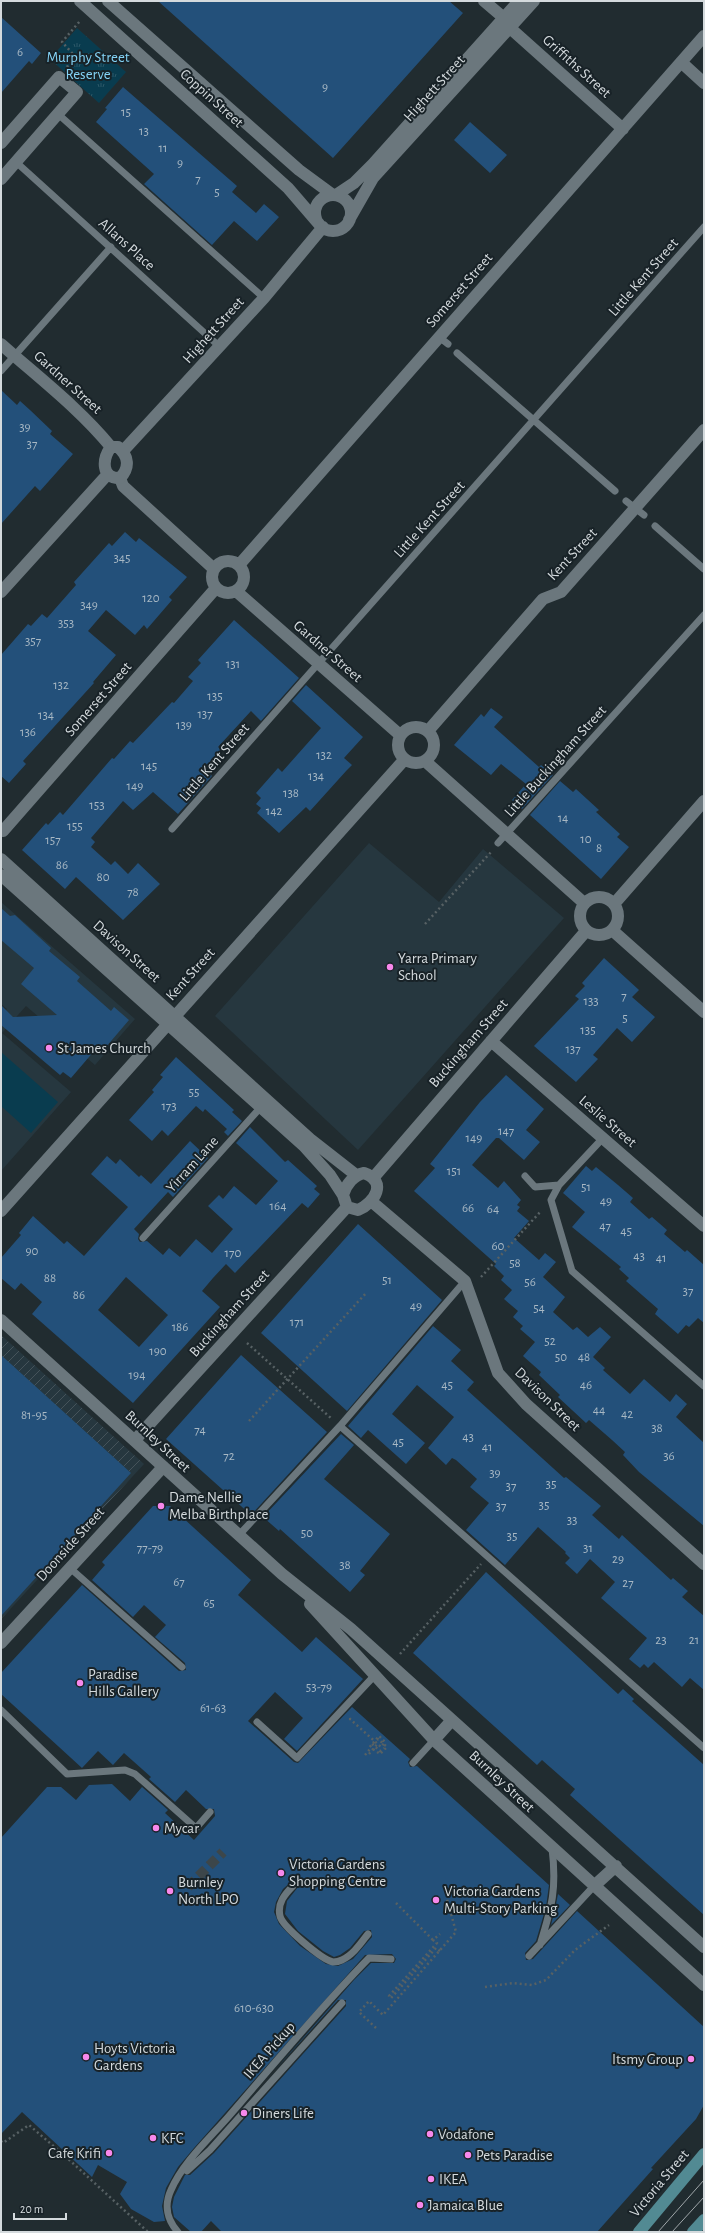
<svg xmlns="http://www.w3.org/2000/svg" width="705" height="2233" font-family="'Alegreya Sans',sans-serif">
	<defs>
		<pattern id="industrial-furrows" width="10" height="10" patternUnits="userSpaceOnUse"><rect width="10" height="10" fill="#26373f"/><path d="M-1 1l2-2M0 10L10 0M9 11l2-2" fill="none" stroke="#45535a"/></pattern>
		<pattern id="park-tufts" width="24" height="20" patternUnits="userSpaceOnUse"><rect width="24" height="20" fill="#093c4f"/><path d="M3 7l-1-3M5 7V3M7 7l1-3M15 17l-1-3M17 17v-4M19 17l1-3" fill="none" stroke="#2c5868"/></pattern>
	</defs>
	<rect width="100%" height="100%" fill="#212c30"/>
	<path fill="#26373f" d="M369 843 439 902 483 849 564 918 358 1150 215 1016Z
		M1 902 135 1019 95 1065 26 1006 2 1033 71 1092 1 1171V1016L7 1009 1 1004Z"/>
	<path fill="url(#industrial-furrows)" d="M1 1335 144 1464 1 1619Z"/>
	<path fill="url(#park-tufts)" d="M77 28 126 72 99 103 50 59Z"/>
	<path fill="#093c4f" d="M1 1052 58 1102 31 1133 1 1106Z"/>
	<path fill="#23507a" fill-rule="evenodd" d="M158 1H449L463 13 333 158Z
		M1 17 41 53 32 64 29 61 1 93Z
		M123 87 237 186 232 192 256 213 264 204 279 217 257 241 234 221 212 245 144 184 154 174 96 122 107 109 105 108Z
		M470 122 507 155 490 173 454 140Z
		M1 390 17 405 20 401 30 410 52 431 50 434 73 454 40 491 35 486 1 524Z
		M125 532 136 542 139 538 187 577 169 597 172 600 147 629 144 625 135 635 106 610 88 631 116 655 93 682 94 683 23 761 26 764 9 783 1 776V655L28 624 31 626 42 614 47 618 76 585 74 582 109 543 112 546Z
		M234 620 299 678 261 721 251 711 218 747 221 750 204 768 212 776 178 814 153 792 133 810 123 801 91 838 95 842 91 847 111 865 115 861 128 874 138 863 160 884 123 920 76 877 65 889 22 850 46 823 48 825 60 812 63 815 112 758 114 759 130 741 133 743 172 702 174 703 193 681 188 677 201 663 198 660Z
		M306 685 363 737 344 758 352 765 347 770 310 811 306 807 279 833 257 813 261 808 256 804 261 798 256 793 278 768 282 772 321 728 292 701Z
		M491 708 503 717 494 727 539 767 541 765 553 775 522 809 512 800 526 784 501 764 491 775 454 745 481 714 484 717Z
		M560 781 573 792 576 789 599 810 596 812 620 834 617 837 629 847 601 879 530 815Z
		M1 908 10 916 15 915 51 948 49 951 80 977 77 981 111 1011 114 1007 129 1020 100 1054 95 1050 71 1078 63 1072 60 1075 1 1025V1005L13 1017 57 1015 21 984 34 968 1 940Z
		M604 958 639 990 632 997 655 1017 632 1042 617 1028 593 1055 598 1059 576 1082 534 1046 579 999 575 996 585 986 582 983Z
		M176 1057 234 1110 232 1112 242 1121 228 1136 224 1132 227 1129 205 1109 203 1112 196 1106 168 1136 162 1130 152 1141 129 1120 154 1092 152 1090 163 1077 160 1075Z
		M506 1075 544 1109 526 1130 540 1142 524 1160 499 1138H496L472 1165 498 1188 504 1181 521 1200 517 1205 520 1207 517 1211 529 1221 514 1238 539 1260 545 1253 556 1262 543 1277 565 1297 553 1312 573 1330 577 1327 588 1337 600 1327 611 1337 593 1357 605 1368 603 1370 630 1394 644 1379 670 1402 676 1394 687 1404 676 1417 704 1443V1526L639 1472 623 1455 625 1452 612 1440 589 1420 586 1423 558 1397 560 1395 539 1375 541 1372 523 1356 535 1342 520 1329 523 1326 513 1317 518 1311 504 1299 512 1290 501 1280 504 1276 494 1266 496 1264 414 1191 435 1168 430 1164 480 1102Z
		M250 1127 285 1162 288 1160 317 1186 314 1189 320 1194 308 1208 302 1203 235 1273 226 1264 213 1278 202 1291 220 1307 133 1403 32 1314 42 1302 21 1283 15 1290 1 1278V1258L21 1235 19 1233 33 1216 64 1244 67 1241 84 1256 128 1207 91 1174 107 1156 116 1164 120 1159 139 1177 141 1175 151 1184 190 1141 208 1158 173 1197 168 1192 134 1229 139 1234 138 1239 140 1242 147 1241 163 1255 169 1248 180 1257 196 1239 212 1253 233 1229 208 1206 219 1195 223 1199 234 1186 256 1205 278 1181 236 1143ZM126 1277 168 1315 139 1347 98 1310Z
		M586 1166 592 1171 596 1167 618 1185 633 1198 630 1202 649 1219 652 1217 667 1230 664 1234 685 1252 687 1250 704 1265V1323L698 1318 689 1327 686 1325 678 1334 655 1314 658 1309 626 1281 629 1278 619 1269 621 1267 572 1227 585 1212 563 1193Z
		M358 1224 442 1300 347 1411 261 1333Z
		M433 1326 461 1350 451 1361 474 1382 467 1390 564 1478 566 1477 601 1506 592 1515 619 1539 622 1535 671 1580 673 1578 688 1591 682 1597 704 1616V1690L690 1678 682 1687 654 1662 648 1668 644 1664 640 1668 629 1659 647 1638 601 1598 615 1582 590 1559 577 1574 565 1563 570 1558 565 1553 566 1552 538 1527 505 1565 466 1530 489 1503 470 1487 477 1479 456 1460 452 1458 446 1465 428 1448 454 1417 417 1385 392 1414 425 1443 406 1464 368 1430 361 1438 348 1426Z
		M1 1355 131 1473 1 1616Z
		M241 1355 327 1432 251 1515 166 1439Z
		M341 1434 354 1445 324 1479 390 1534 360 1571 365 1575 350 1592 280 1529 279 1531 263 1517Z
		M153 1506H170L251 1580 238 1595 302 1652 316 1637 363 1679 297 1751 284 1739 303 1718 275 1692 248 1721 294 1762 298 1763 352 1707 410 1759 408 1762 410 1767 417 1766 549 1885 546 1907 536 1941 525 1953 526 1960 533 1959 577 1911 704 2027V2105L696 2119 651 2168 653 2169 597 2232H222L211 2221 201 2232H191L174 2217 172 2207 174 2197 185 2175H190L214 2153 346 2006V2000H338L275 2070 354 1980 371 1963H394L396 1959 392 1954 365 1955 194 2148 178 2167 166 2188 162 2206 165 2221 154 2222 131 2209 120 2194 127 2182 98 2165 92 2177 22 2112 1 2134V1838L47 1787H61L76 1800 89 1785 112 1784 130 1801 142 1787 168 1810 165 1813 194 1840 215 1816 214 1809H206L186 1790 175 1802 149 1779 151 1777 124 1753 113 1765 98 1751 82 1768 1 1694V1673L82 1585 179 1671 186 1670 185 1663 155 1637 166 1625 144 1605 133 1617 92 1580 105 1565 102 1562ZM292 1881 296 1882 298 1887 287 1901 285 1914 298 1931 323 1951 334 1957 340 1955 350 1948 364 1931 371 1930 372 1937 353 1959 338 1966 326 1964 300 1946 279 1924 274 1912 276 1902 283 1889Z
		M486 1572 618 1694 623 1689 634 1699 632 1701 704 1765V1915L570 1795 575 1789 542 1760 537 1765 413 1653Z
		M558 1894 570 1905 551 1925 555 1909Z"/>
	<g fill="none" stroke-linecap="round" stroke-linejoin="round">
		<path stroke="#3c464a" stroke-width="10" stroke-dasharray="10 5" stroke-linecap="butt" d="M188 1887 223 1852"/>
		<path stroke="#576164" stroke-width="2.5" stroke-dasharray="2 3" stroke-linecap="butt" d="M67 67 73 57 72 53 62 42 80 21
			M425 924 492 851
			M481 1277 541 1211
			M247 1343 332 1419
			M249 1421 367 1292
			M400 1654 481 1564
			M351 1719H350L381 1747 385 1742 379 1736 368 1749
			M372 1744 380 1751 384 1748
			M373 1749 380 1754 387 1747 378 1739 377 1740
			M369 1754 378 1743
			M365 1755 370 1749
			M396 1903 433 1940
			M440 1951 436 1948 391 1998 389 1996 437 1943 433 1940 440 1934
			M485 1987 513 1983 532 1985 546 1980 575 1950 609 1925
			M376 2028 359 2012 369 2001 383 2015 456 1932 447 1899
			M1 2141 3 2143 29 2125 65 2156 67 2154
			M65 2156 148 2232"/>
		<path stroke="#6b777d" stroke-width="7" d="M58 114 264 298
			M16 162 220 347
			M439 337 448 344
			M457 353 615 491
			M1 371 111 247
			M626 501 644 515
			M655 526 704 569
			M172 829 704 227
			M498 843 704 615
			M603 1138 559 1185 551 1200 572 1271 704 1386
			M525 1176 535 1187 559 1185
			M143 1238 261 1107
			M465 1281 340 1426 704 1748
			M239 1535 340 1426
			M70 1568 182 1667
			M1 1710 67 1774 125 1770 135 1774 196 1828 210 1812
			M257 1722 297 1758 375 1675
			M413 1763 434 1740
			M293 1886C285 1894 277 1903 280 1916 282 1926 322 1960 333 1962 335 1962 340 1961 342 1960 353 1955 361 1943 368 1934
			M540 1945C552 1906 557 1889 552 1848
			M529 1956 594 1886
			M187 2171 210 2150 342 2003
			M178 2232C167 2220 164 2205 171 2190 183 2162 210 2138 229 2116 275 2063 320 2008 369 1958L391 1959"/>
		<path stroke="#6b777d" stroke-width="12" d="M484 1 504 18
			M510 28 623 129
			M681 62 704 83
			M1 143 59 77 77 92 1 179
			M1 344C38 377 79 408 111 447
			M120 478 123 486 214 569
			M212 577a16 16 0 1 1 32 0a16 16 0 1 1-32 0Z
			M239 565 704 36
			M236 591 400 735
			M398 745a18 18 0 1 1 36 0a18 18 0 1 1-36 0Z
			M428 731 543 599 561 592 704 430
			M425 761 584 903
			M3 831 216 588
			M1 859 310 1139 356 1175
			M1 875 304 1146 330 1175 343 1195 347 1207 358 1210C375 1203 388 1181 364 1173 354 1175 346 1184 343 1195
			M580 916a19 19 0 1 1 38 0a19 19 0 1 1-38 0Z
			M614 904 704 801
			M612 930 704 1012
			M491 1041 704 1226
			M374 1177 586 931
			M371 1201 465 1281 498 1373 526 1404 704 1564
			M1 1211 404 760
			M135 1440 347 1207
			M1 1643 163 1467"/>
		<path stroke="#6b777d" stroke-width="12" d="M80 1 288 188 319 224
			M108 1 299 170 333 195
			M336 195 354 183 373 164 519 1
			M315 213a18 18 0 1 1 36 0a18 18 0 1 1-36 0Z
			M349 220 373 178 534 1
			M111 447H118C129 456 130 468 120 478 101 479 102 459 111 447Z
			M123 451 264 298 323 227
			M1 592 107 475"/>
		<path stroke="#6b777d" stroke-width="12" d="M1 1320 282 1574 351 1629 704 1947
			M310 1604 434 1740 704 1985
			M434 1740 452 1720
			M594 1886 616 1866"/>
		<path stroke="#528a93" stroke-width="12" d="M639 2232 704 2154
			M693 2232 704 2220"/>
		<path stroke="#9fa6a9" stroke-width="1" d="M658 2232 704 2180
			M672 2232 704 2197"/>
	</g>
	<g fill="#f788eb" stroke="#182227" stroke-width="1.5">
		<circle cx="390" cy="967" r="4"/>
		<circle cx="49" cy="1048" r="4"/>
		<circle cx="161" cy="1506" r="4"/>
		<circle cx="80" cy="1683" r="4"/>
		<circle cx="156" cy="1828" r="4"/>
		<circle cx="281" cy="1873" r="4"/>
		<circle cx="170" cy="1891" r="4"/>
		<circle cx="436" cy="1900" r="4"/>
		<circle cx="86" cy="2057" r="4"/>
		<circle cx="691" cy="2059" r="4"/>
		<circle cx="244" cy="2113" r="4"/>
		<circle cx="430" cy="2134" r="4"/>
		<circle cx="153" cy="2138" r="4"/>
		<circle cx="109" cy="2153" r="4"/>
		<circle cx="468" cy="2155" r="4"/>
		<circle cx="431" cy="2179" r="4"/>
		<circle cx="420" cy="2205" r="4"/>
	</g>
	<g text-anchor="middle" stroke-width="4" stroke-linejoin="round" paint-order="stroke">
		<g font-size="13" fill="#a8b8c4">
			<text x="20" y="56">6</text>
			<text x="325" y="91">9</text>
			<text x="126" y="116">15</text>
			<text x="144" y="135">13</text>
			<text x="163" y="152">11</text>
			<text x="180" y="167">9</text>
			<text x="198" y="183">7</text>
			<text x="217" y="196">5</text>
			<text x="25" y="431">39</text>
			<text x="32" y="448">37</text>
			<text x="122" y="562">345</text>
			<text x="151" y="602">120</text>
			<text x="89" y="609">349</text>
			<text x="66" y="627">353</text>
			<text x="33" y="645">357</text>
			<text x="233" y="668">131</text>
			<text x="61" y="689">132</text>
			<text x="215" y="700">135</text>
			<text x="205" y="718">137</text>
			<text x="46" y="719">134</text>
			<text x="184" y="729">139</text>
			<text x="28" y="736">136</text>
			<text x="324" y="759">132</text>
			<text x="149" y="770">145</text>
			<text x="316" y="780">134</text>
			<text x="135" y="790">149</text>
			<text x="291" y="797">138</text>
			<text x="97" y="809">153</text>
			<text x="274" y="815">142</text>
			<text x="563" y="822">14</text>
			<text x="75" y="830">155</text>
			<text x="586" y="843">10</text>
			<text x="53" y="844">157</text>
			<text x="599" y="852">8</text>
			<text x="62" y="869">86</text>
			<text x="103" y="881">80</text>
			<text x="133" y="896">78</text>
			<text x="624" y="1000">7</text>
			<text x="591" y="1005">133</text>
			<text x="625" y="1022">5</text>
			<text x="588" y="1034">135</text>
			<text x="573" y="1053">137</text>
			<text x="194" y="1096">55</text>
			<text x="169" y="1110">173</text>
			<text x="506" y="1135">147</text>
			<text x="474" y="1142">149</text>
			<text x="454" y="1175">151</text>
			<text x="586" y="1191">51</text>
			<text x="606" y="1205">49</text>
			<text x="278" y="1210">164</text>
			<text x="468" y="1212">66</text>
			<text x="493" y="1213">64</text>
			<text x="605" y="1230">47</text>
			<text x="626" y="1235">45</text>
			<text x="498" y="1250">60</text>
			<text x="32" y="1255">90</text>
			<text x="233" y="1257">170</text>
			<text x="639" y="1260">43</text>
			<text x="661" y="1262">41</text>
			<text x="515" y="1267">58</text>
			<text x="50" y="1282">88</text>
			<text x="387" y="1284">51</text>
			<text x="530" y="1286">56</text>
			<text x="688" y="1295">37</text>
			<text x="79" y="1299">86</text>
			<text x="416" y="1310">49</text>
			<text x="539" y="1312">54</text>
			<text x="297" y="1326">171</text>
			<text x="180" y="1331">186</text>
			<text x="550" y="1345">52</text>
			<text x="158" y="1355">190</text>
			<text x="561" y="1361">50</text>
			<text x="584" y="1361">48</text>
			<text x="137" y="1379">194</text>
			<text x="447" y="1389">45</text>
			<text x="586" y="1389">46</text>
			<text x="599" y="1414">44</text>
			<text x="627" y="1418">42</text>
			<text x="34" y="1419">81-95</text>
			<text x="657" y="1432">38</text>
			<text x="200" y="1434">74</text>
			<text x="468" y="1441">43</text>
			<text x="398" y="1446">45</text>
			<text x="487" y="1451">41</text>
			<text x="229" y="1460">72</text>
			<text x="669" y="1460">36</text>
			<text x="495" y="1477">39</text>
			<text x="551" y="1488">35</text>
			<text x="511" y="1490">37</text>
			<text x="544" y="1509">35</text>
			<text x="501" y="1510">37</text>
			<text x="572" y="1524">33</text>
			<text x="307" y="1537">50</text>
			<text x="512" y="1540">35</text>
			<text x="150" y="1552">77-79</text>
			<text x="588" y="1552">31</text>
			<text x="618" y="1563">29</text>
			<text x="345" y="1569">38</text>
			<text x="179" y="1586">67</text>
			<text x="628" y="1587">27</text>
			<text x="209" y="1607">65</text>
			<text x="661" y="1644">23</text>
			<text x="694" y="1644">21</text>
			<text x="319" y="1691">53-79</text>
			<text x="213" y="1712">61-63</text>
			<text x="254" y="2012">610-630</text>
		</g>
		<g font-size="15" fill="#84d3f6" stroke="#182227">
			<text x="88" y="62">Murphy Street<tspan x="88" dy="17">Reserve</tspan></text>
		</g>
		<g font-size="15" fill="#d4dadd" stroke="#182227">
			<text transform="translate(577 66) rotate(42)" y="5">Griffiths Street</text>
			<text transform="translate(434 88) rotate(-48)" y="5">Highett Street</text>
			<text transform="translate(212 98) rotate(42)" y="5">Coppin Street</text>
			<text transform="translate(127 244) rotate(42)" y="5">Allans Place</text>
			<text transform="translate(643 277) rotate(-49)" y="5">Little Kent Street</text>
			<text transform="translate(459 290) rotate(-49)" y="5">Somerset Street</text>
			<text transform="translate(213 330) rotate(-48)" y="5">Highett Street</text>
			<text transform="translate(68 382) rotate(42)" y="5">Gardner Street</text>
			<text transform="translate(429 519) rotate(-48)" y="5">Little Kent Street</text>
			<text transform="translate(572 554) rotate(-47)" y="5">Kent Street</text>
			<text transform="translate(328 651) rotate(41)" y="5">Gardner Street</text>
			<text transform="translate(98 699) rotate(-49)" y="5">Somerset Street</text>
			<text transform="translate(555 761) rotate(-48)" y="5">Little Buckingham Street</text>
			<text transform="translate(214 762) rotate(-49)" y="5">Little Kent Street</text>
			<text transform="translate(127 951) rotate(42)" y="5">Davison Street</text>
			<text transform="translate(190 974) rotate(-48)" y="5">Kent Street</text>
			<text transform="translate(468 1043) rotate(-49)" y="5">Buckingham Street</text>
			<text transform="translate(608 1121) rotate(41)" y="5">Leslie Street</text>
			<text transform="translate(192 1164) rotate(-48)" y="5">Yirram Lane</text>
			<text transform="translate(229 1313) rotate(-48)" y="5">Buckingham Street</text>
			<text transform="translate(548 1399) rotate(44)" y="5">Davison Street</text>
			<text transform="translate(158 1441) rotate(43)" y="5">Burnley Street</text>
			<text transform="translate(70 1544) rotate(-48)" y="5">Doonside Street</text>
			<text transform="translate(502 1781) rotate(43)" y="5">Burnley Street</text>
			<text transform="translate(269 2050) rotate(-49)" y="5">IKEA Pickup</text>
			<text transform="translate(659 2183) rotate(-50)" y="5">Victoria Street</text>
		</g>
		<g font-size="15" fill="#d4dadd" stroke="#182227" text-anchor="start">
			<text x="398" y="963">Yarra Primary<tspan x="398" dy="17">School</tspan></text>
			<text x="57" y="1053">St James Church</text>
			<text x="169" y="1502">Dame Nellie<tspan x="169" dy="17">Melba Birthplace</tspan></text>
			<text x="88" y="1679">Paradise<tspan x="88" dy="17">Hills Gallery</tspan></text>
			<text x="164" y="1833">Mycar</text>
			<text x="289" y="1869">Victoria Gardens<tspan x="289" dy="17">Shopping Centre</tspan></text>
			<text x="178" y="1887">Burnley<tspan x="178" dy="17">North LPO</tspan></text>
			<text x="444" y="1896">Victoria Gardens<tspan x="444" dy="17">Multi-Story Parking</tspan></text>
			<text x="94" y="2053">Hoyts Victoria<tspan x="94" dy="17">Gardens</tspan></text>
			<text x="683" y="2064" text-anchor="end">Itsmy Group</text>
			<text x="252" y="2118">Diners Life</text>
			<text x="438" y="2139">Vodafone</text>
			<text x="161" y="2143">KFC</text>
			<text x="101" y="2158" text-anchor="end">Cafe Krifi</text>
			<text x="476" y="2160">Pets Paradise</text>
			<text x="439" y="2184">IKEA</text>
			<text x="428" y="2210">Jamaica Blue</text>
		</g>
	</g>
	<rect width="705" height="2233" fill="none" stroke="#d4dadd" stroke-width="4"/>
	<path d="M14 2213v6h52v-6" fill="none" stroke="#d4dadd" stroke-width="2"/>
	<text x="20" y="2213" font-size="12" fill="#d4dadd" stroke="#182227" stroke-width="3" paint-order="stroke">20 m</text>
</svg>
